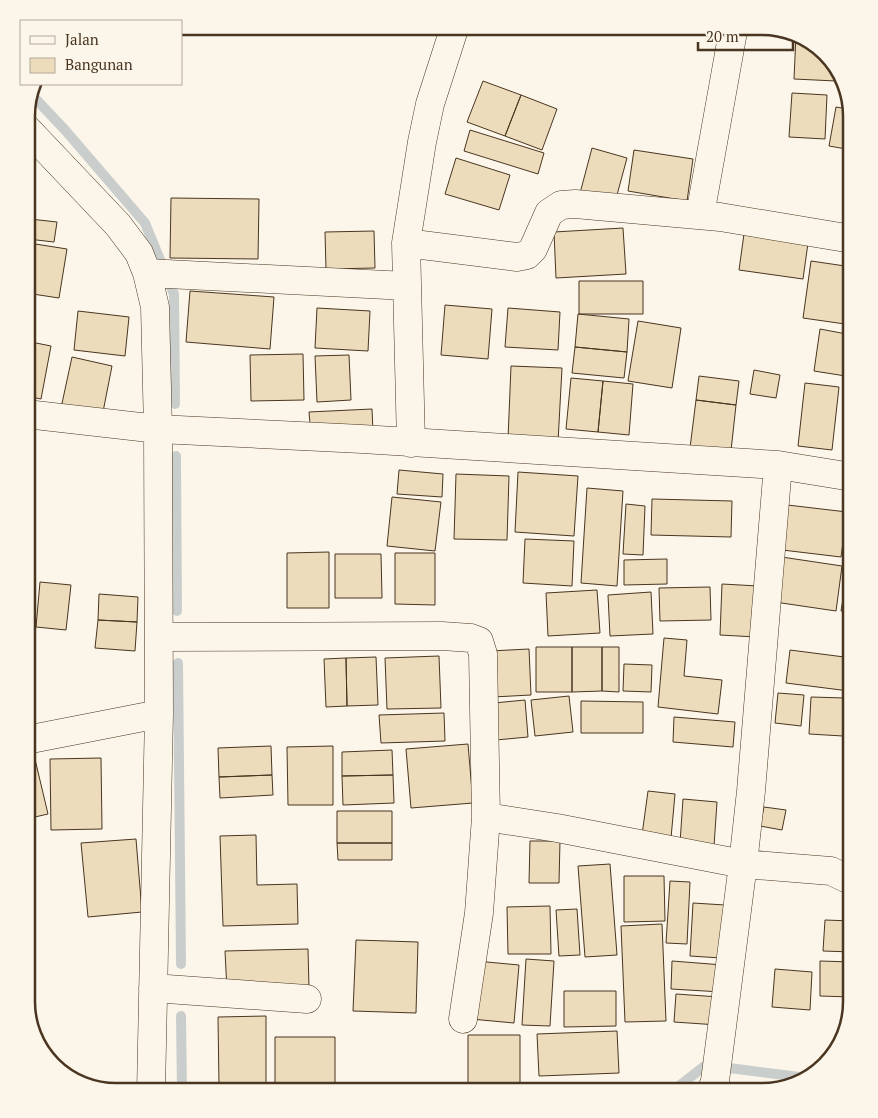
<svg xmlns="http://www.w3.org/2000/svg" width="878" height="1118" font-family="'PT Serif',serif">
	<rect width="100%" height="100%" fill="#fbf6e9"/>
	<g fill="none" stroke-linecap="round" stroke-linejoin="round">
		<path stroke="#c9cecd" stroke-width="10" d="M31 94 65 130 145 223 174 294 175 404
			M176 456 177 611
			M178 663 181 964
			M181 1016 182 1092
			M676 1092 679 1086 706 1065 807 1078"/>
	</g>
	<path fill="#ecdcbc" stroke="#4a3520" d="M796 35 807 38 837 66 836 81 794 79Z
		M483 81 521 95 505 136 467 122Z
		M792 93 827 95 825 139 789 137Z
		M521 95 557 109 542 150 505 136Z
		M836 107 848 109 845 120 852 121V150L829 146Z
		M470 130 544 153 538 174 464 151Z
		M592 148 627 158 614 206 579 197Z
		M634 150 693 159 687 201 628 191Z
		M845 155 852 156V178L844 177Z
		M456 158 510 175 499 210 445 194Z
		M852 196V227L846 226Z
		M171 198 259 199 258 259 170 258Z
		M30 219 57 222 54 242 28 239Z
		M623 228 626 274 556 278 554 232Z
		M374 231 375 268 326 269 325 232Z
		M744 234 808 243 803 279 739 270Z
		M29 243 67 249 59 298 26 293V262Z
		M811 261 852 267V325L803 318Z
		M579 281H643V314H579Z
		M190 291 274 297 270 349 186 342Z
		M445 305 492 309 488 359 441 355Z
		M317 308 370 311 368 351 315 348Z
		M508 308 560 312 558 350 505 347Z
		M78 311 129 317 125 356 74 350Z
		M578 314 629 319 627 352 575 347Z
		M638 321 681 328 672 388 628 381Z
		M820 329 852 335V377L814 371Z
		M26 341 51 346 41 399 26 396Z
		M575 347 627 352 624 378 572 373Z
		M303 354 304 400 251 401 250 355Z
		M349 355 351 400 317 402 315 356Z
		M72 357 112 366 102 417 61 408Z
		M511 366 562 368 558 442 508 439Z
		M754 370 780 375 776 398 750 394Z
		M699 376 739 381 736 405 696 400Z
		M571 378 603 381 598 432 566 429Z
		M603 381 633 384 629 435 598 432Z
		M805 383 839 387 832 450 798 446Z
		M696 400 736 405 730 460 689 456Z
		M372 409 373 432 311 435 309 412Z
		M399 470 443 474 442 497 397 494Z
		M518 472 578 476 574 536 515 532Z
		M456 474 509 476 507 540 454 539Z
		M587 488 623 491 617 586 581 583Z
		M392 497 441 502 435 551 387 546Z
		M652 499 732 501 731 537 651 535Z
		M626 504 645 506 643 555 623 554Z
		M779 504 847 512 841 557 774 549Z
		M525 539 574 541 572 586 523 583Z
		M852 543V612L841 611Z
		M26 548 35 549 29 588 26 587Z
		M329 552V608H287V553Z
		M395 553H435V605L395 604Z
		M335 554H381L382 598H335Z
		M775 556 842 566 836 611 768 601Z
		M667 559V584L624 585V560Z
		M40 582 71 585 66 630 36 627Z
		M722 584 758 586 756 637 720 635Z
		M710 587 711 620 660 621 659 588Z
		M597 590 600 633 548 636 546 593Z
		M651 592 653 634 610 636 608 595Z
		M99 594 138 597 137 622 98 620Z
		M26 597H31L26 633Z
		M98 620 137 622 135 651 95 648Z
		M664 638 687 640 684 676 722 680 718 714 658 707Z
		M536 647H572V692H536Z
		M572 647H602V691L572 692Z
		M602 647H619V692L602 691Z
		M529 649 531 695 493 697 490 651Z
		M790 650 852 658 849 691 786 683Z
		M439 656 441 708 387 709 385 658Z
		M376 657 378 705 347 706 346 658Z
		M346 658 347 706 326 707 324 659Z
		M624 664 652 665 651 692 623 691Z
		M778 693 804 695 801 726 775 723Z
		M569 696 573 732 535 736 531 700Z
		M811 697 845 698 843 736 809 734Z
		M525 700 528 737 496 740 494 703Z
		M581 701 643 702V733H581Z
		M444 713 445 741 381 743 379 715Z
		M674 717 735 722 733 747 673 742Z
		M852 725V745L849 744Z
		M468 744 473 803 411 808 406 749Z
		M271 746 272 775 219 777 218 748Z
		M333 746V805H288L287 747Z
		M392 750 393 775 342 776V752Z
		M34 755 48 814 26 819V757Z
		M101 758 102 829 51 830 50 759Z
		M272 775 273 795 220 798 219 777Z
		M393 775 394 803 343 805 342 776Z
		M648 791 675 794 671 838 642 835Z
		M683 799 717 802 714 846 680 843Z
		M764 807 786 810 782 830 760 826Z
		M337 811H392V843H337Z
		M256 835 257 885 297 884 298 924 223 926 220 836Z
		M136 839 142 912 88 917 81 843Z
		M530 841H560L559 883H529Z
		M337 843H392V860H338Z
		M610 864 617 955 585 957 578 866Z
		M624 876H664L665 921 624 922Z
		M670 881 690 882 687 944 666 943Z
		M693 903 725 905 721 958 690 956Z
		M550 906 551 954H508L507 907Z
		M577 909 580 955 559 956 556 910Z
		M825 920 852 921V952L823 951Z
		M662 924 666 1021 625 1022 621 926Z
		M356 940 418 942 416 1013 353 1011Z
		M308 949 309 988 227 991 225 951Z
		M526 959 554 961 550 1026 522 1025Z
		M476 961 519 965 514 1023 471 1019Z
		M672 961 723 965 722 992 671 989Z
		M820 961 852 962V997L820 996Z
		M775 969 812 972 810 1010 772 1007Z
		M564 991H616V1026L564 1027Z
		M676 994 719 997 718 1025 674 1022Z
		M266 1016V1086H219L218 1017Z
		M617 1031 619 1073 539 1076 537 1034Z
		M468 1035H520V1087H468Z
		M275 1037H335V1092H275Z
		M476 1091H524V1092H476Z"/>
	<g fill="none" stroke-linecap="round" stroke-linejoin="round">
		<g stroke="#4a3520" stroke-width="29">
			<path id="minor" d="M700 215 734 26
				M406 243 517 257 527 255 533 249 549 213 561 205 575 204 720 217 852 239
				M147 273 407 286
				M26 414 158 429 362 439 778 465 852 477
				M411 443 406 243 422 142 430 104 455 26
				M159 637 442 636 471 638 479 641 483 654 486 817 479 913 463 1019
				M26 740 159 714 158 429 155 307 147 273 139 253 118 225 26 128
				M486 817 557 828 743 864 751 791 778 465
				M153 988 307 999
				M151 1092 159 714
				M711 1092 715 1081 743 864 831 871 852 881"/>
		</g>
		<use href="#minor" stroke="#fbf6e9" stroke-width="28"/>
	</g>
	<path d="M0 0H878V1118H0ZM116 35H762A81 81 0 0 1 843 116V1002A81 81 0 0 1 762 1083H116A81 81 0 0 1 35 1002V116A81 81 0 0 1 116 35Z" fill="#fbf6e9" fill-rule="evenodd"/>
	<path fill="none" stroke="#4a3520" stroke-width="2.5" d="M116 35H762A81 81 0 0 1 843 116V1002A81 81 0 0 1 762 1083H116A81 81 0 0 1 35 1002V116A81 81 0 0 1 116 35Z"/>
	<rect x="20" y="20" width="162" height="65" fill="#fbf6e9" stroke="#b4a999"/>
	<rect x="30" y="36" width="25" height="8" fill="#fbf6e9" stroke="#b4a999"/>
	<text x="65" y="45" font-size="15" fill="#4a3520">Jalan</text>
	<rect x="30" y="58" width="25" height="15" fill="#ecdcbc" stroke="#b4a999"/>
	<text x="65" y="70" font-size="15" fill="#4a3520">Bangunan</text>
	<path d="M698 42v8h95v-8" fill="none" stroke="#4a3520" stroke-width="2.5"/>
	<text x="706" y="42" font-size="15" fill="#4a3520" stroke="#fbf6e9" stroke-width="4" paint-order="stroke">20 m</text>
</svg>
